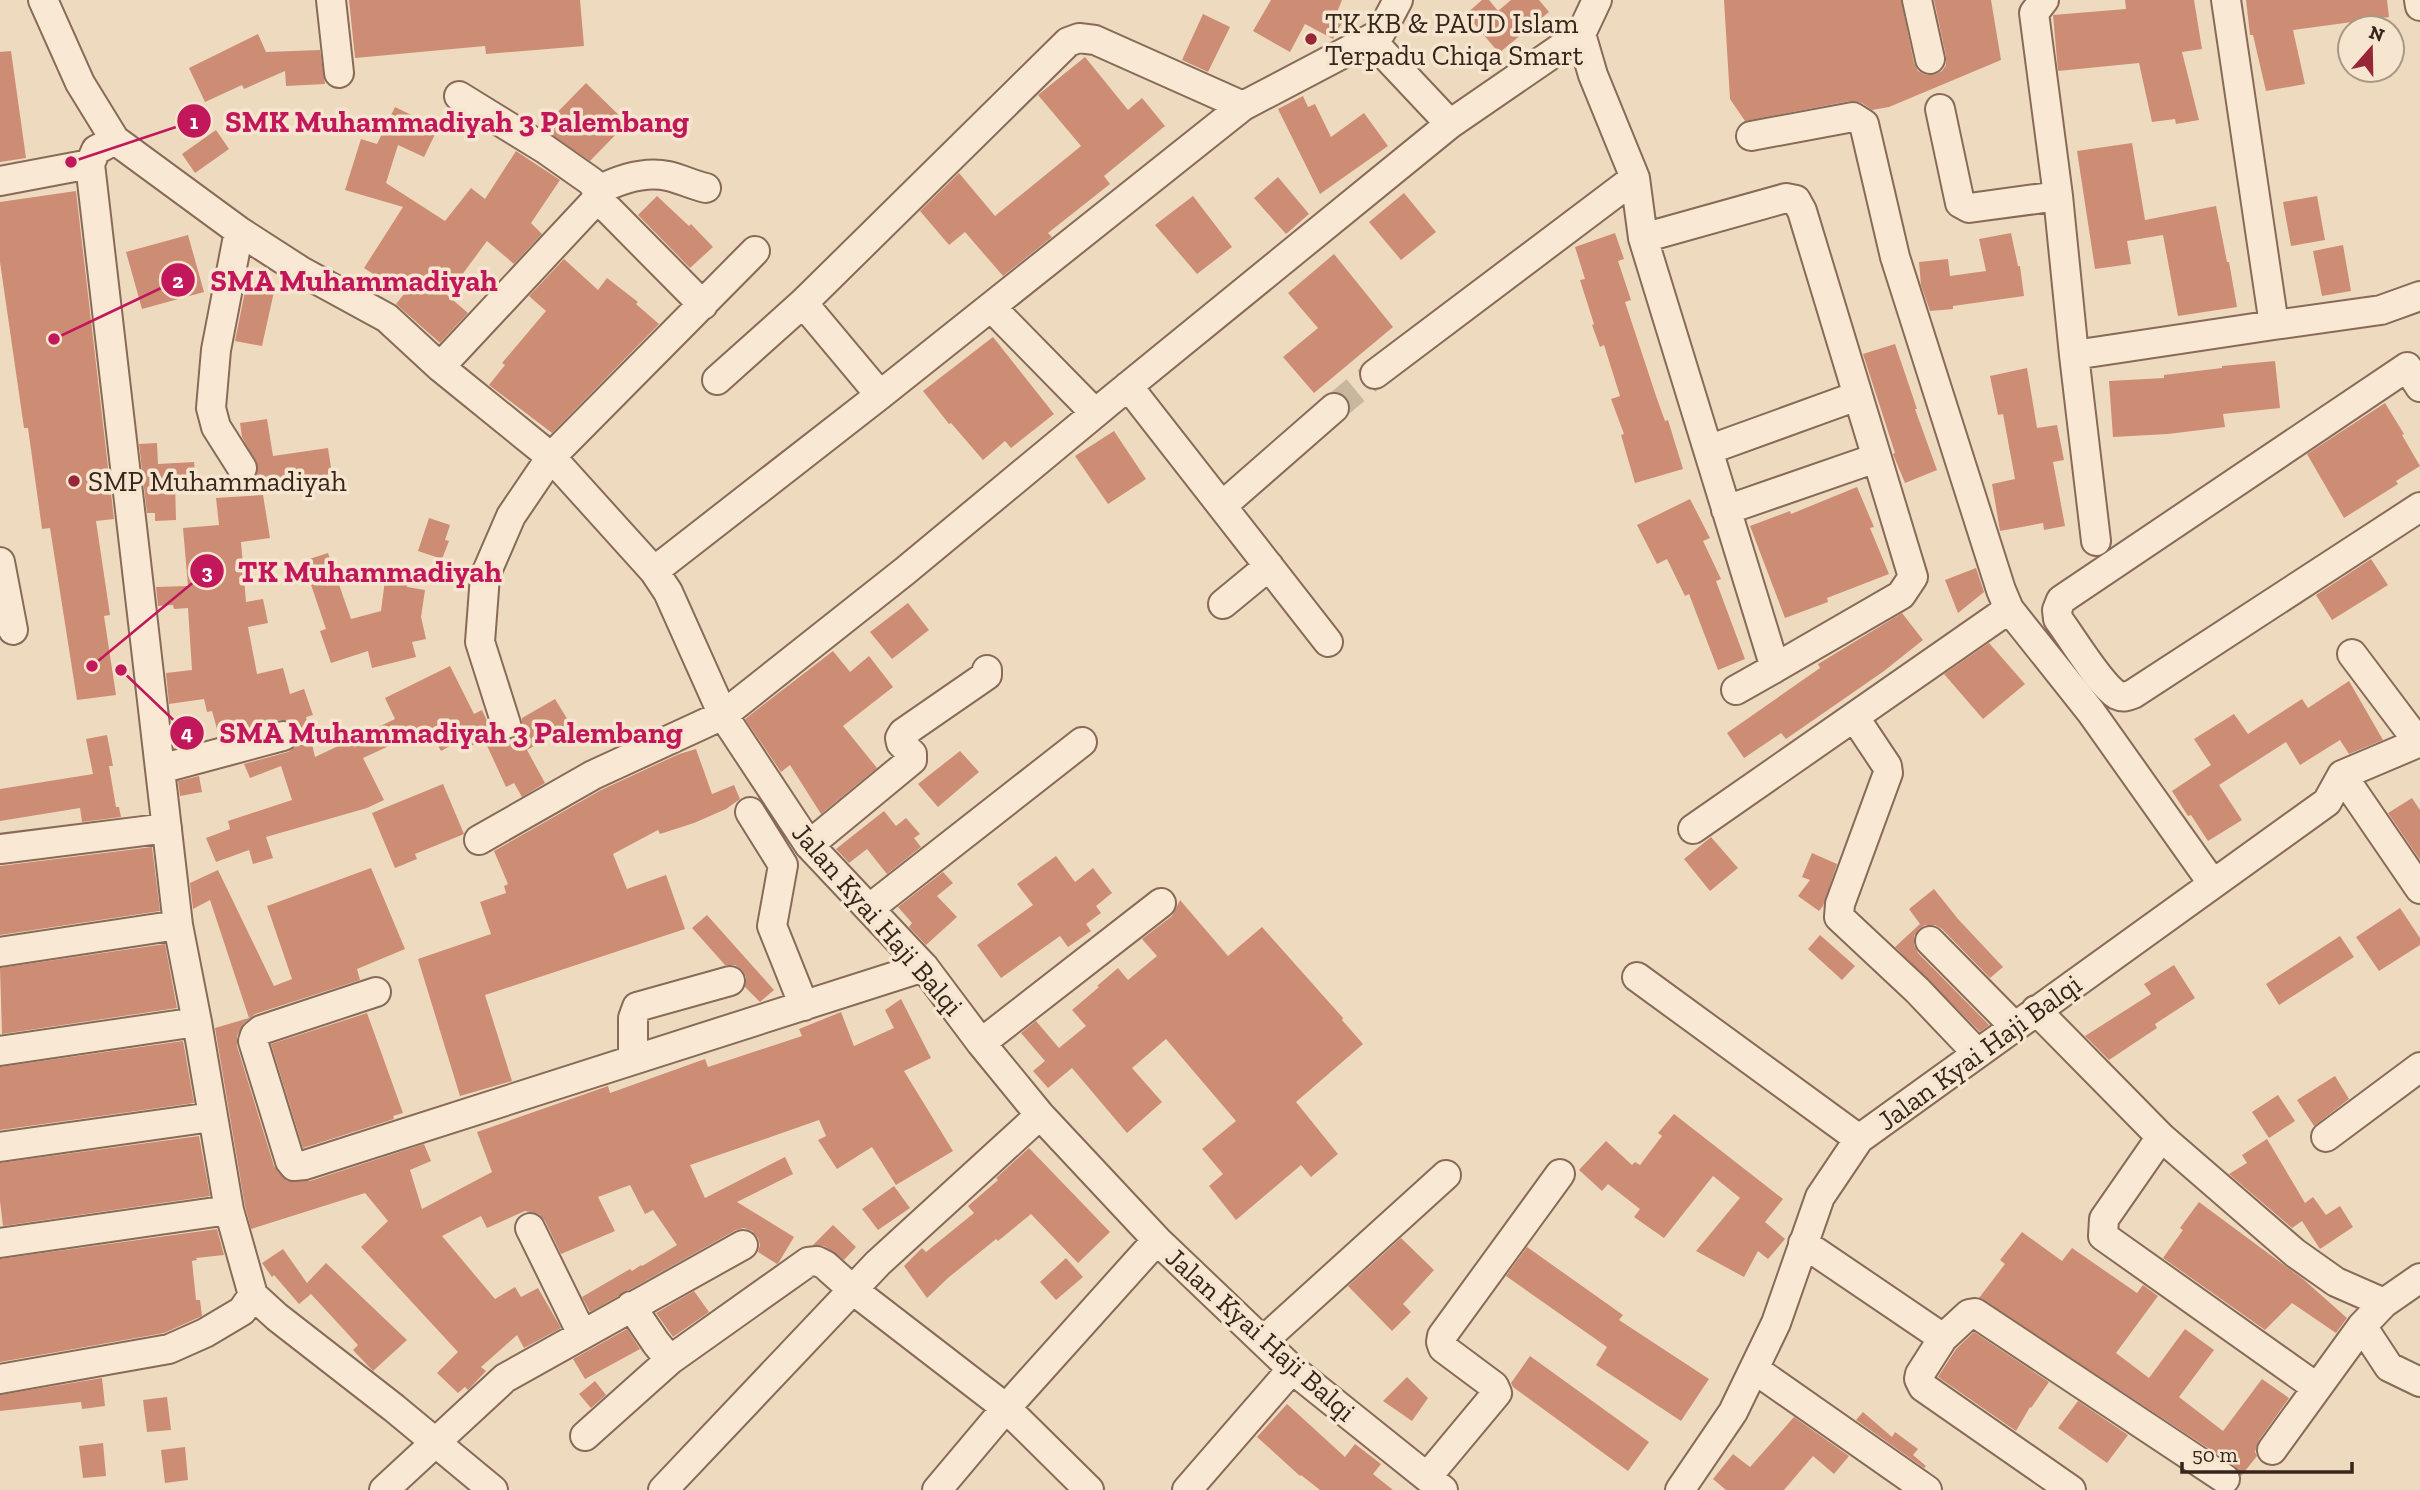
<svg xmlns="http://www.w3.org/2000/svg" width="2420" height="1490" font-family="'Zilla Slab',serif">
	<rect width="100%" height="100%" fill="#eedabf"/>
	<path fill="#cd8d74" d="M349 0H580L584 46 486 54 485 46 355 58Z
		M1271 0H1342L1336 15 1344 19 1333 39 1305 24 1290 52 1253 31Z
		M1482 0H1489L1498 11 1511 0H1539L1549 12 1499 53 1466 14Z
		M1724 0H1901L1914 63 1918 71 1926 75H1933L1942 71 1946 65V56L1934 0H1991L2001 60 1889 107 1872 110 1862 103 1850 101 1745 121 1730 99Z
		M2125 0H2194L2202 49 2182 52 2199 120 2176 124 2175 119 2152 122 2139 63 2058 71 2053 15 2126 9Z
		M2246 0H2387L2389 17 2293 30 2305 84 2266 91 2253 35H2250Z
		M1203 14 1230 27 1208 72 1182 60Z
		M258 34 266 52 320 50 325 84 286 86 285 71 244 89 242 85 205 102 189 68Z
		M11 51 26 158 0 162V52Z
		M1085 57 1128 110 1142 98 1165 126 1104 176 1110 184 1048 233 1052 237 1003 276 965 232 949 245 920 211 959 173 995 216 1081 146 1038 95Z
		M586 83 627 123 590 161 542 128Z
		M1303 96 1308 107 1315 104 1331 137 1364 113 1388 146 1320 194 1278 109Z
		M395 107 438 128 424 157 398 145 386 183 445 221 471 188 485 199 516 151 560 180 531 223 542 234 514 264 487 241 447 295 468 313 440 343 396 304 404 294 364 268 403 207 345 190 361 139 377 144Z
		M216 130 229 149 195 173 182 154Z
		M2132 143 2145 220 2216 206 2227 262H2229L2237 307 2178 316 2163 235 2127 241 2131 264 2095 269 2077 151Z
		M1278 177 1309 214 1286 234 1254 198Z
		M76 191 114 519 96 521 110 615 104 616 116 695 77 700 50 528 42 529 28 428H24L0 262V202Z
		M1404 193 1436 232 1401 260 1369 222Z
		M657 196 689 226 691 224 713 247 690 268 638 215Z
		M1193 196 1232 247 1197 274 1155 225Z
		M2317 196 2325 240 2291 246 2283 202Z
		M1615 233 1624 259 1618 261 1631 300 1625 302 1656 396 1665 421 1668 420 1683 469 1635 483 1621 435 1624 434 1611 399 1620 396 1604 345 1600 347 1592 325 1594 324 1580 280 1585 279 1575 247Z
		M2011 233 2018 266H2020L2024 296 1953 306V309L1930 311 1921 285 1919 262 1948 259 1950 276 1986 271 1979 239Z
		M188 235 204 292 142 309 126 252Z
		M2343 245 2351 291 2322 296 2313 251Z
		M1334 254 1393 327 1314 393 1283 357 1318 328 1288 293Z
		M564 259 598 290 607 278 638 302 636 304 659 324 552 433 489 385 505 365 502 363 546 311 529 296Z
		M247 281 275 287 262 346 235 341Z
		M993 337 1054 414 1011 448 1005 441 983 460 951 423 949 424 923 391Z
		M1895 344 1917 409H1915L1937 470 1905 483 1893 454 1895 453 1863 354Z
		M2275 361 2280 408 2223 414 2225 427 2168 434 2113 437 2109 381 2164 378V375L2222 368V366Z
		M2027 368 2037 428 2057 425 2064 460 2053 462 2065 526 2044 530 2043 523 2000 531 1992 484 2015 479 2003 414 1998 415 1990 376Z
		M2385 403 2404 434 2402 435 2420 466 2396 481 2398 484 2344 518 2307 454Z
		M267 419 273 456 328 448 332 474 250 487 249 483 256 476 258 467 242 437 240 423Z
		M1114 431 1146 479 1108 504 1075 456Z
		M157 443 158 464 194 462 196 482 175 483 176 520 155 521V513H147L139 444Z
		M1857 487 1874 527 1870 528 1889 574 1827 598 1828 602 1785 618 1750 526 1790 511 1791 514Z
		M263 495 270 538 241 542 246 602 263 599 268 623 248 627 257 674 283 668 290 694 304 689 313 715 306 717 315 757 395 719 385 698 450 666 474 714 482 710 494 736 502 740H510L518 736 522 728V718L555 699 571 725 527 750 545 783 522 797 514 783 506 787 484 739 489 737 471 746 466 737 441 751 428 728 363 758 384 800 367 808 266 837 273 858 253 864 249 850 216 862 206 838 230 829 228 821 292 800 281 766 250 778 244 764 288 752 295 747 299 741V732L294 724 288 720H279L219 736 212 711 207 712 204 699 169 704 166 673 192 670 188 608 174 609 173 605 158 606 156 587 188 586 183 528 219 525 216 498Z
		M1690 499 1710 538 1703 541 1721 579 1716 581 1745 659 1718 670 1689 594 1685 596 1667 559 1657 564 1637 525Z
		M429 518 450 525 445 540 449 541 442 559 418 551Z
		M328 553 351 619 381 611 386 572 409 575 407 587 425 590 421 617 426 639 412 642 416 657 372 668 368 651 331 663 320 631 326 629 303 561Z
		M2371 559 2388 585 2332 620 2316 595Z
		M1976 568 1984 592 1958 613 1945 580Z
		M908 603 929 630 892 659 870 632Z
		M1902 613 1923 640 1884 671 1786 739 1781 733 1744 758 1727 733 1820 668 1818 664Z
		M1989 643 2025 684 1983 719 1944 674Z
		M833 651 850 672 869 656 893 687 843 726 877 768 821 814 790 765 781 772 745 719Z
		M2349 681 2383 740 2349 754 2340 740 2300 765 2286 742 2219 785 2242 820 2208 841 2191 815 2188 816 2172 791 2211 765 2194 739 2234 714 2248 734 2302 699 2308 708Z
		M107 735 113 766H109L116 807H119L121 817 82 822 80 808 0 821V789L93 774 86 739Z
		M696 749 712 794 734 785 740 799 726 809 694 823 660 834 658 830 613 854 627 889 666 875 685 929 485 995 512 1081 460 1096 418 959 491 934 480 902 506 893 504 886 508 884 494 851 601 790 679 754Z
		M960 751 979 772 938 807 918 784Z
		M199 776 202 792 180 796 178 781Z
		M443 784 464 834 415 854 417 859 395 868 372 813Z
		M2412 798 2420 810V860L2388 813Z
		M884 811 896 826 906 818 920 834 914 838 921 847 887 874 867 849 849 863 836 849Z
		M1711 837 1738 868 1710 891 1684 859Z
		M152 847 160 911 0 935V866Z
		M1812 853 1837 864 1823 906 1819 911 1798 896 1810 880 1802 877Z
		M1056 856 1075 882 1093 868 1112 893 1096 906 1101 913 1086 924 1091 931 1068 947 1060 936 1001 978 977 945 1033 905 1017 884Z
		M371 868 405 949 357 969 360 980 255 1014 244 1023 237 1036V1046L274 1166 287 1181H310L424 1144 431 1161 410 1170 422 1209 492 1172 477 1132 608 1086 610 1093 705 1059 708 1067 802 1036 799 1029 841 1012 854 1046 894 1028 885 1010 901 999 931 1058 904 1071 953 1151 896 1185 872 1147 837 1169 818 1140 826 1136 819 1120 690 1165 705 1198 785 1157 793 1174 737 1202 794 1237 779 1262 777 1264 758 1252 760 1245 758 1238 752 1231 744 1228 736 1230 590 1312 582 1297 630 1269 632 1271 641 1265 642 1266 677 1245 653 1210 645 1214 630 1185 598 1197 615 1231 561 1254 545 1221 539 1214 525 1211 487 1228 481 1216 442 1236 495 1299 515 1287 521 1297 538 1288 561 1328 524 1348 517 1335 481 1367 486 1371 470 1388 468 1390 465 1387 458 1393 437 1373 458 1352 361 1247 388 1221 365 1193 251 1229 245 1206 215 1028 249 1018 210 900 193 909 190 883 218 870 274 986 292 979 267 906Z
		M943 872 953 883 937 896 957 917 926 945 909 927 912 923 898 907Z
		M1934 889 1958 919 2003 967 1990 978 1942 929 1935 925H1925L1919 929 1914 936V945L1918 953 1989 1025 1980 1032 1895 947 1920 924 1909 909Z
		M1180 900 1228 956 1262 927 1343 1018 1342 1020 1363 1044 1296 1102 1338 1154 1311 1177 1301 1165 1236 1220 1209 1186 1223 1174 1202 1149 1236 1121 1166 1039 1132 1068 1162 1102 1127 1133 1072 1068 1048 1088 1033 1071 1045 1061 1021 1033 1036 1021 1059 1048 1086 1026 1072 1010 1099 987 1097 986 1118 968 1128 980 1157 956 1142 939 1172 916Z
		M2400 908 2420 938V945L2379 971 2356 937Z
		M707 915 774 990 760 1002 745 987 746 977 742 970 735 965H725L692 928Z
		M1820 935 1855 966 1842 980 1808 949Z
		M2340 936 2354 957 2279 1005 2266 984Z
		M165 944 177 1008 2 1034 0 968Z
		M2174 965 2195 998 2155 1024 2157 1028 2109 1060 2085 1036 2151 994 2144 984Z
		M367 1013 403 1113 393 1116 394 1119 303 1148 271 1044Z
		M183 1041 194 1103 0 1130V1067Z
		M2335 1076 2349 1099 2314 1126 2297 1100Z
		M2278 1095 2295 1121 2269 1138 2252 1112Z
		M1674 1114 1783 1199 1765 1222 1785 1239 1768 1259 1758 1251 1744 1277 1696 1251 1740 1198 1713 1176 1664 1238 1634 1217 1640 1209 1608 1184 1602 1191 1579 1170 1606 1141 1632 1165 1635 1162 1640 1165 1662 1136 1658 1133Z
		M199 1136 210 1196 3 1226 0 1201V1163Z
		M2267 1139 2305 1203 2313 1197 2326 1215 2340 1206 2353 1227 2320 1249 2302 1221 2292 1228 2229 1174 2247 1163 2242 1155Z
		M1029 1148 1110 1232 1078 1263 1031 1214 998 1241 996 1239 948 1278 927 1298 904 1266 922 1248 926 1252 974 1213 968 1206 998 1180 996 1178Z
		M894 1186 910 1208 878 1230 862 1209Z
		M2199 1202 2303 1279 2347 1318 2336 1333 2292 1303 2265 1330 2163 1258 2183 1230 2180 1228Z
		M833 1225 856 1247 844 1260 824 1246 813 1245Z
		M217 1229 224 1255 196 1258 197 1260 192 1261 196 1300H200L202 1316 164 1333 0 1362V1259Z
		M2022 1232 2062 1261 2072 1248 2137 1293 2143 1285 2158 1296 2116 1353 2149 1378 2185 1329 2214 1350 2179 1397 2223 1431 2262 1379 2289 1398 2259 1440 2255 1452 2257 1456 2241 1476 2234 1465 1979 1298 2005 1264 2000 1260Z
		M1401 1238 1434 1270 1403 1304 1411 1312 1392 1331 1348 1286Z
		M1527 1247 1623 1315 1619 1320 1709 1379 1681 1421 1596 1365 1607 1347 1506 1276Z
		M283 1249 307 1283 326 1263 407 1340 373 1371 353 1350 358 1345 311 1294 299 1304 274 1275 272 1277 262 1263Z
		M1066 1258 1083 1277 1056 1300 1040 1282Z
		M694 1291 709 1312 673 1337 656 1313Z
		M627 1329 640 1349 585 1379 573 1359Z
		M1974 1332 2049 1382 2031 1408 2030 1407 2016 1431 1938 1377 1956 1349Z
		M1530 1356 1649 1442 1628 1471 1513 1387 1511 1383Z
		M1407 1377 1428 1398 1412 1421 1383 1401Z
		M102 1378 105 1406 82 1409 81 1402 0 1411V1395Z
		M595 1381 606 1395 591 1408 579 1394Z
		M167 1397 171 1430 147 1432 143 1400Z
		M2078 1401 2128 1435 2107 1463 2058 1428Z
		M1287 1404 1345 1457 1355 1444 1381 1464 1373 1474 1393 1490H1320L1301 1475 1300 1476 1257 1437Z
		M1863 1412 1892 1437 1895 1432 1918 1449 1913 1455 1926 1466 1924 1468 1856 1420Z
		M1794 1417 1849 1456 1834 1474 1813 1456 1784 1490H1726L1713 1479 1733 1454 1750 1467Z
		M103 1443 106 1476 83 1478 79 1446Z
		M185 1447 188 1480 165 1483 161 1450Z"/>
	<g fill="none" stroke-linecap="round" stroke-linejoin="round">
		<path stroke="#c9b69e" stroke-width="28" stroke-dasharray="28 14" stroke-linecap="butt" d="M1334 408 1375 374"/>
		<g stroke="#876a57" stroke-width="32">
			<path id="minor" d="M43 0 80 83 115 140 239 231 301 271 387 318 440 367 551 457 654 571 668 592 723 715 809 845 924 967 981 1043 1040 1115 1157 1240 1292 1369 1443 1490
				M331 0 339 73
				M1917 0 1930 59
				M2044 0 2034 13 2058 196 2074 355 2096 541
				M2419 0 2420 6
				M1581 34 1593 75 1635 178 1643 238 1775 668 1736 690
				M1371 40 1450 124
				M459 96 545 149 592 182 597 191 596 200
				M1940 109 1960 203 1969 208 2058 196
				M1751 136 1853 117 1864 124 1895 257 2001 590 2009 609 2091 712 2213 884
				M115 140 96 150 90 164 178 925 197 1022 229 1210 253 1295 277 1317 394 1408 493 1490
				M0 181 90 164
				M597 191C618 180 644 171 668 176 681 179 693 185 706 188
				M239 231 216 350 211 408 216 427 242 468
				M1643 238 1786 198 1796 200 1802 211 1913 577 1901 595 1775 668
				M991 307 1095 413
				M2274 325 2381 310 2420 296
				M2074 355 2274 325 2226 0
				M440 367 596 200 609 210 703 305
				M1375 374 1635 178
				M717 380 803 303
				M1128 386 1328 642
				M2420 387 2407 367 2061 600 2057 610 2058 619C2071 636 2100 685 2117 695 2123 698 2128 696 2133 694L2420 507
				M880 395 803 303 1068 42 1079 38 1095 40 1243 106
				M1708 450 1857 396
				M1223 505 1334 408
				M1726 510 1876 458
				M0 562 13 630
				M654 571 880 395 1243 106 1380 34 1398 0
				M1223 604 1269 566
				M2352 654 2419 743
				M1855 718 1887 766 1888 773 1840 904 1839 917 1917 990 1977 1053
				M506 724 480 642 485 576 511 516 551 457 755 251
				M160 769 283 736
				M2342 775 2420 889
				M750 812 783 865 772 926 804 1006
				M1693 829 2009 609
				M479 840 593 775 723 715 905 571 1110 401 1450 124 1581 34 1597 0
				M809 845 912 760V754L901 743 900 738 903 733 987 675V670
				M0 849 167 828
				M870 908 1082 742
				M1930 941 2014 1026
				M0 952 178 925
				M1637 977 1859 1139
				M376 992 261 1030 255 1035 253 1041 290 1161 294 1166 305 1165 924 967
				M2036 1010 2161 1137
				M981 1043 1161 903
				M0 1051 197 1022
				M633 1060V1018L637 1007 730 981
				M2326 1137 2420 1067
				M0 1147 212 1117
				M530 1228 582 1334
				M0 1243 229 1210
				M1803 1243 1943 1338 1969 1314 1975 1313 2225 1479
				M631 1306 656 1343 670 1360 808 1262 817 1261 825 1265 853 1290 1006 1408 1089 1490
				M2362 1326 2389 1367 2420 1382
				M1943 1338 1920 1374 1919 1379 1923 1387 2071 1490
				M1263 1341 1446 1175
				M1754 1369 1927 1490
				M0 1379 169 1349 205 1333 242 1311 253 1295
				M2316 1387 2103 1236 2104 1219 2161 1137 2295 1253 2336 1282 2384 1303
				M585 1436 670 1360
				M2272 1450 2362 1326 2384 1303 2420 1278
				M1427 1477 1497 1393 1494 1386 1443 1348 1441 1342 1442 1336 1560 1174
				M384 1490 505 1378 743 1245
				M663 1490 878 1263 1040 1115
				M937 1490 1006 1408 1157 1240
				M1187 1490 1292 1369
				M1680 1490 1733 1412 1776 1323 1820 1197 1859 1139 2327 802 2342 775 2420 742"/>
		</g>
		<use href="#minor" stroke="#f9e8d3" stroke-width="28"/>
	</g>
	<g fill="#972637" stroke="#f6e5cf" stroke-width="2.5">
		<circle cx="1311" cy="39" r="7"/>
		<circle cx="74" cy="481" r="7"/>
	</g>
	<g text-anchor="middle" stroke-width="7" stroke-linejoin="round" paint-order="stroke">
		<g font-size="28" fill="#37251c" stroke="#f6e5cf" text-anchor="start">
			<text x="1325" y="33">TK KB &amp; PAUD Islam<tspan x="1325" dy="32">Terpadu Chiqa Smart</tspan></text>
			<text x="88" y="491">SMP Muhammadiyah</text>
		</g>
		<g font-size="28" fill="#37251c" stroke="#f6e5cf">
			<text transform="translate(878 919) rotate(49)" y="10">Jalan Kyai Haji Balqi</text>
			<text transform="translate(1979 1052) rotate(-36)" y="10">Jalan Kyai Haji Balqi</text>
			<text transform="translate(1261 1334) rotate(42)" y="10">Jalan Kyai Haji Balqi</text>
		</g>
	</g>
	<path fill="none" stroke="#c2185b" stroke-width="2.5" d="M71 162L194 121M54 339L178 280M92 666L207 571M121 670L187 733"/>
	<g fill="#c2185b" stroke="#f6e5cf" stroke-width="2.5">
		<circle cx="71" cy="162" r="7"/>
		<circle cx="54" cy="339" r="7"/>
		<circle cx="92" cy="666" r="7"/>
		<circle cx="121" cy="670" r="7"/>
		<circle cx="194" cy="121" r="18"/>
		<circle cx="178" cy="280" r="18"/>
		<circle cx="207" cy="571" r="18"/>
		<circle cx="187" cy="733" r="18"/>
	</g>
	<g font-size="21" text-anchor="middle" font-weight="bold" fill="#fff">
		<text x="194" y="129">1</text>
		<text x="178" y="288">2</text>
		<text x="207" y="579">3</text>
		<text x="187" y="740">4</text>
	</g>
	<g font-size="30" text-anchor="middle" font-weight="bold" fill="#c2185b" stroke="#f6e5cf" stroke-width="7" stroke-linejoin="round" paint-order="stroke">
		<text x="457" y="132">SMK Muhammadiyah 3 Palembang</text>
		<text x="354" y="291">SMA Muhammadiyah</text>
		<text x="370" y="582">TK Muhammadiyah</text>
		<text x="451" y="743">SMA Muhammadiyah 3 Palembang</text>
	</g>
	<g transform="translate(2371 49) rotate(20)"><circle r="33" fill="#f6e5cf" stroke="#aa9887" stroke-width="2"/>
	<path d="M0-5L12 26L0 18L-12 26Z" fill="#972637"/>
	<text y="-10" font-size="19" font-weight="bold" text-anchor="middle" fill="#37251c">N</text>
	</g>
	<path d="M2182 1462v10h170v-10" fill="none" stroke="#37251c" stroke-width="3.5"/>
	<text x="2192" y="1462" font-size="21" fill="#37251c" stroke="#f6e5cf" stroke-width="5" paint-order="stroke">50 m</text>
</svg>
